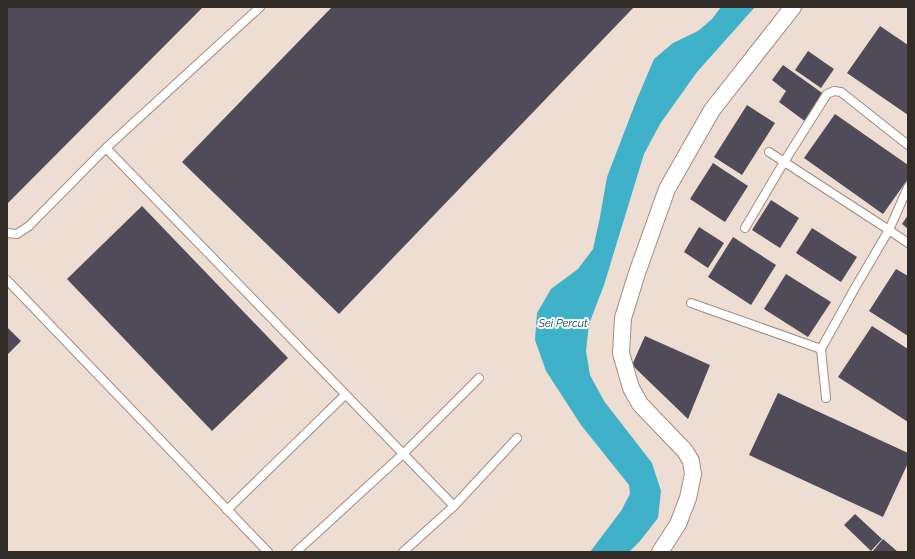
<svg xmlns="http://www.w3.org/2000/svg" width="915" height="559" font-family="Raleway,sans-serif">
	<rect width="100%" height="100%" fill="#eeddd3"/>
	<path fill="#3fb2c9" d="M721 7H755L697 72 660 124 644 154 604 285 589 324 586 351 590 375 604 401 652 463 661 491 658 518 640 541 629 552H590L621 511 630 494 629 485 581 425 546 371 535 340 537 313 551 289 578 269 593 249 600 217 607 177 637 99 654 59 673 43 698 31 712 19Z"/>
	<path fill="#504b59" d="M7 7H203L7 204Z
		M332 7H634L339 314 182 162Z
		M880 26 908 45V115L847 73Z
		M808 51 834 69 821 88 795 70Z
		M783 65 825 95 806 122 779 102 786 91 772 80Z
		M747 105 775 123 742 175 714 157Z
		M835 114 908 165V179L883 214 804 158Z
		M713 163 748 186 725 222 690 199Z
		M771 200 799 218 780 248 752 230Z
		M142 206 288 358 212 431 67 279Z
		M908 215V229L902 224Z
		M699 227 724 243 708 268 684 252Z
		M812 228 857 257 841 282 796 253Z
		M733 237 776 265 751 305 708 277Z
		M896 269 908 276V336L869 311Z
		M786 274 831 302 808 337 764 309Z
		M872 326 908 349V422L838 377Z
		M7 327 21 341 7 355Z
		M645 336 710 365 688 419 632 365Z
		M778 393 908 453V463L883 517 749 455Z
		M855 514 882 539 871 551 844 525Z
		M883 539 898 552H872Z"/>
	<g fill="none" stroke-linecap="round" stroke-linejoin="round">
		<g stroke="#9d8d83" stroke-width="10">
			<path id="service" d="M106 148 454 506
				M769 152 889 230 908 243
				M745 228 784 162 827 94 834 91 841 92 908 145
				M7 233 17 234 29 226 106 148 260 7
				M7 280 268 552
				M691 303 821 349 826 398
				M821 349 856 286 889 230 908 187
				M227 510 345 395
				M296 552 403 454 479 378
				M403 552 454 506 517 438"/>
		</g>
		<g stroke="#9d8d83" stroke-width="18">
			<path id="minor" d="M660 552 678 524 688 498 693 474 691 461 685 451 640 404 631 388 621 353 623 318 637 273 667 189 712 110 793 7"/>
		</g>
		<use href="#service" stroke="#fff" stroke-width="8"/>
		<use href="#minor" stroke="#fff" stroke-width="16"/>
	</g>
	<g text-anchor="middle" stroke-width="4" stroke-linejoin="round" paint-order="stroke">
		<g font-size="11" font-style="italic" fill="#00363f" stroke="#fff">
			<text x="563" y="327">Sei Percut</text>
		</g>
	</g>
	<rect width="915" height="559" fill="none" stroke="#322c28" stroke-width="16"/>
</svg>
